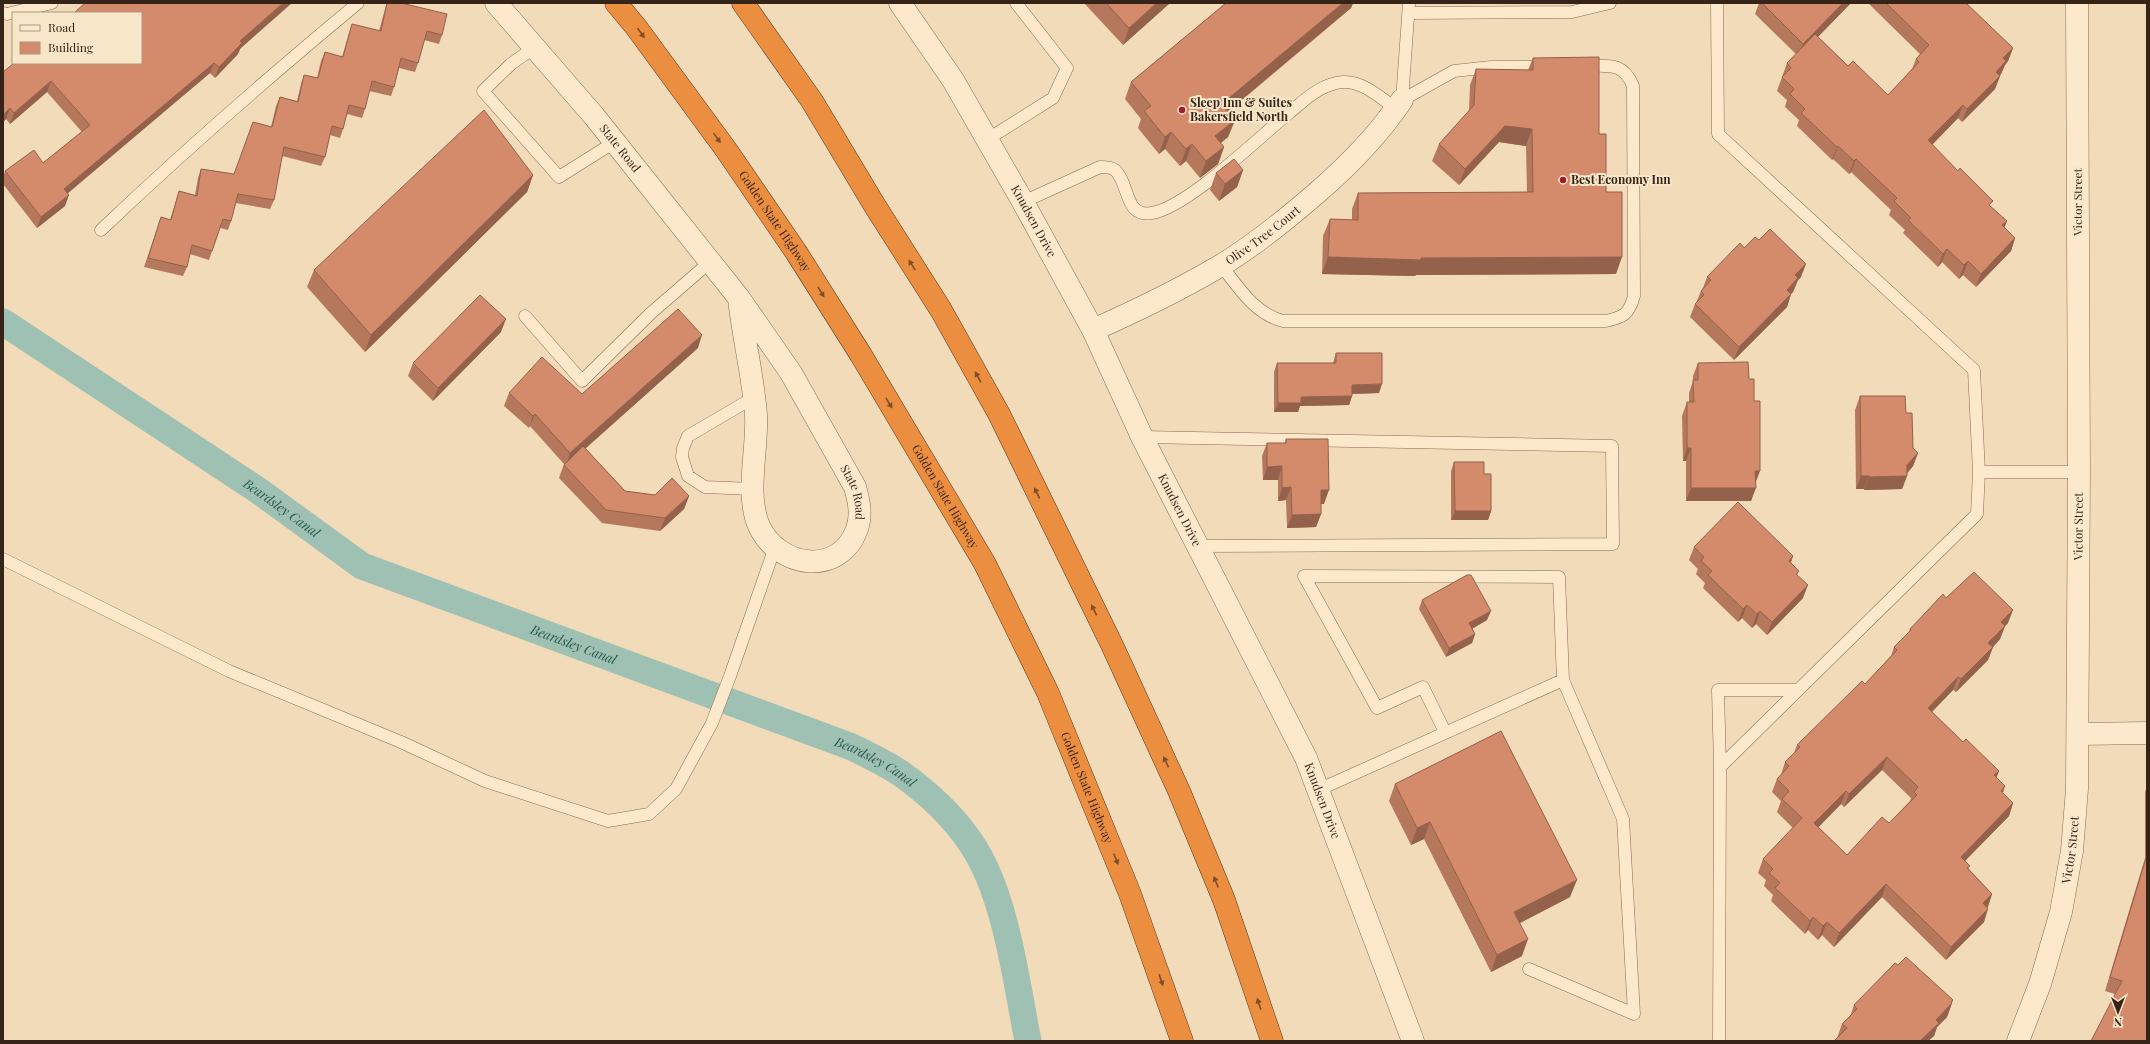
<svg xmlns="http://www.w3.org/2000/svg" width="2150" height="1044" font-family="'Playfair Display',serif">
	<rect width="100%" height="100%" fill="#f1dbb9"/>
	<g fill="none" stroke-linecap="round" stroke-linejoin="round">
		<path stroke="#9ec1b3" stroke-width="27" id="s1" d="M3 322 259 491 362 566 852 747C868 755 885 763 900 773 927 792 953 816 971 843 1006 894 1016 981 1028 1041"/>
		<g stroke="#896a52" stroke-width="13">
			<path id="service" d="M1717 3 1718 134 1974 370 1979 472H2079
				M3 13 7 14 52 3
				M1409 13 1572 12 1610 3
				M535 47 511 64 483 91 559 177 613 143
				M1402 100 1454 71 1491 67H1544
				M1402 100 1409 3
				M988 139 1053 98 1067 68 1016 3
				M1023 202 1100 167C1105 167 1111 167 1115 170 1130 184 1124 218 1152 213 1188 207 1258 138 1289 113 1305 100 1320 84 1343 82 1363 81 1381 98 1396 109
				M101 230C184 151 270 76 358 3
				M1221 265C1238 287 1255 314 1283 321H1606C1624 317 1629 314 1634 296L1633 86C1623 61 1607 66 1582 66
				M525 316 582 381 651 313 710 262
				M753 398 688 436 683 448 682 457 688 476 705 487 753 489
				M1142 437 1612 446 1613 544 1197 546
				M3 559 229 671 401 742 485 781 608 821 649 814 676 789 712 723 730 676 775 547
				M1445 732 1423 687 1377 708 1304 576 1559 577 1563 680
				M1720 767 1718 690H1798
				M1318 790 1563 680 1623 819 1634 1014 1529 969
				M1719 1041 1720 767 1977 514 1979 472"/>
		</g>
		<g stroke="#896a52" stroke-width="23">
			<g id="minor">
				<path id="s2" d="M496 3 594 116 739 298 791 373 855 487C859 501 862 515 857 529 840 577 778 568 759 526 745 494 758 449 756 415 753 375 743 337 739 298"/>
				<path id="s3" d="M1093 330C1136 311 1179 290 1220 266 1255 245 1288 218 1319 191 1350 164 1379 134 1402 100"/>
				<path d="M2078 734 2147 733"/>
			</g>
		</g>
		<g stroke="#896a52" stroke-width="23">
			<g id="tertiary">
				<path id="s4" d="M900 3 953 80 1023 202 1093 330 1142 437 1306 758 1413 1041"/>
				<path id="s5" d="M2018 1041 2040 984 2061 912 2072 851 2077 789 2079 472 2077 3"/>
			</g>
		</g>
		<g stroke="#563828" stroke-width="23">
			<g id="motorway">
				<path id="s6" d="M616 3 636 27 727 151 796 252 861 355 985 564 1048 693 1130 894 1182 1041"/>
				<path d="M743 3 812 101 875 206 941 310 999 414 1112 645 1179 791 1224 900 1272 1041"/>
			</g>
		</g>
		<use href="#service" stroke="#fce9cc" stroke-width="12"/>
		<use href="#minor" stroke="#fce9cc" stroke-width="22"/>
		<use href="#tertiary" stroke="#fce9cc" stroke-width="22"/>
		<use href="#motorway" stroke="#eb8e3f" stroke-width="22"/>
	</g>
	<path fill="#b5785c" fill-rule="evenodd" d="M387 3H401L442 35 439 44 424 40 418 63 415 72 399 68 394 87 391 96 369 91 365 109 362 118 347 114 343 129 340 138 330 135 325 157 321 166 282 156 274 200 270 209 236 203 231 221 228 230 220 228 209 260 190 254 187 267 183 276 144 267 161 217 170 220 179 191 195 195 198 178 201 169 234 174 271 127 276 106 280 97 297 101 301 84 304 75 317 78 321 61 325 52 342 57 349 33 352 24 379 31 385 9Z
		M1084 3H1170L1123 45Z
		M1226 3H1353L1351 8 1228 112 1235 120 1228 137 1221 143 1224 147 1218 164 1200 178 1186 161 1180 166 1165 149 1159 154 1138 128 1141 119 1125 99 1131 82Z
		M1759 3H1851L1818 37 1848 66 1888 95 1912 69 1916 59 1920 54 1868 3H1967L1966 4 2013 48 2008 61 2005 65 2001 74 2000 76 1995 89 1962 122 1958 118 1932 145 1991 207 2004 227 2015 238 2011 251 1976 287 1963 275 1959 279 1942 262 1938 267 1903 233 1905 230 1889 215 1891 210 1851 172 1849 174 1833 159 1832 160 1797 126 1799 120 1785 107 1787 100 1777 91 1787 63 1796 54 1755 14Z
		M240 49 238 54 215 78 210 73 67 193 65 206 37 228 3 184V178L5 171 43 163 82 132 47 92 10 124 6 119 3 122V72Z
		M1533 58 1599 134 1616 274 1416 275 1415 276 1322 274 1323 236 1330 219 1352 220V209L1358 193 1527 192 1526 146 1499 142 1459 185 1432 161 1439 144 1469 111 1470 85 1476 69 1528 70Z
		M1243 170 1237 187 1219 201 1210 190 1216 173Z
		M533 175 527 192 365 352 307 287 314 270Z
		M1744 248 1801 277 1798 280 1793 292 1791 294 1787 307 1734 360 1690 317 1695 304 1696 303 1701 291 1703 288 1707 277Z
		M501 332 433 401 408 376 413 363Z
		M698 348 585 448 625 491 655 495 689 496 684 509 660 531 602 523 559 478 564 464 530 426 529 428 504 406 509 393 582 394Z
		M1336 353 1379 393 1352 394V396L1349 405 1300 406 1298 412H1274V372L1277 363H1333Z
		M1698 363 1749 379 1756 482 1751 501H1686V461H1683L1682 416 1687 402H1689V393L1693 381V376Z
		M1860 396 1906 413 1913 448 1918 453 1913 466 1907 473V476L1902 489 1864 490V489H1856L1855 410Z
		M1286 439 1324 504H1321V514L1316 527 1287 528 1286 500 1278 501V480H1263L1262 456 1267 443H1285Z
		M1454 462 1484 474 1491 511 1488 520H1451V471Z
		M1694 547 1793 556 1791 563 1799 571 1797 575 1803 598 1767 635 1756 624 1752 628 1742 618 1738 622 1703 588 1705 583 1696 574 1698 569 1689 560Z
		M1946 598 2008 623 2005 626 2000 639 1993 647 1988 660 1956 692 1953 690 1932 712 1963 742 1999 771 1996 777 2003 793 2013 803 2009 816 1965 861 1969 869 1992 894 1987 907 1984 922 1946 960 1882 897 1834 947 1822 935 1818 940 1808 930 1805 934 1771 901 1773 895 1764 886 1766 880 1758 873 1763 859 1793 828 1777 812 1781 801 1772 792 1777 779 1781 775 1785 762 1794 753 1797 745 1865 684 1891 656 1894 647 1908 633 1910 629ZM1882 770 1911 798 1910 801 1889 823 1847 855 1818 827 1841 804 1844 807Z
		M1422 600 1487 620 1472 629 1475 634 1472 643 1446 657 1419 609Z
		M1395 784 1570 897 1520 923 1522 956 1491 972 1424 839 1411 845 1389 801Z
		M2147 786V1041L2115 994 2105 991 2145 858V792Z
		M1898 965 1952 1003 1947 1017 1937 1027 1934 1036 1928 1041H1835L1837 1038 1842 1024 1850 1017 1854 1005Z"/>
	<path fill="#94614b" d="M283 3H292L240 49 238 54 215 78 219 67 240 41Z
		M1157 3H1170L1123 45 1129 28Z
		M1343 3H1353L1351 8 1216 121 1222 104Z
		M1843 3H1851L1798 57 1803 44Z
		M2013 48 2008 61 2005 65 2001 74 1994 82 2000 76 1995 89 1962 122 1967 109 1996 72 2003 58Z
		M214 63 210 73 60 200 64 189Z
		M51 81 47 92 10 124 14 113Z
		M1963 105 1958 118 1923 154 1928 140Z
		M10 108 6 119 3 122V115Z
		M1235 120 1228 137 1208 153 1215 136Z
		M1505 126 1532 129 1526 146 1499 142 1459 185 1465 169Z
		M1171 132 1165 149 1159 154 1165 137Z
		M1192 144 1186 161 1180 166 1186 149Z
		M1838 146 1833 159 1832 160 1837 147Z
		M1224 147 1218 164 1200 178 1206 161Z
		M1856 159 1851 172 1849 174 1854 161Z
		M1243 170 1237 187 1219 201 1225 184Z
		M533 175 527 192 365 352 371 335Z
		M69 195 65 206 37 228 41 217Z
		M2007 221 2002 234V225Z
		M2015 238 2011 251 1976 287 1981 274Z
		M1947 249 1942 262 1938 267 1943 254Z
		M1328 257 1421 258 1622 257 1616 274 1416 275 1415 276 1322 274Z
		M1968 261 1963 275 1959 279 1964 265Z
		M1806 264 1801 277 1798 280 1793 292 1782 303 1787 290 1795 275Z
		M1791 294 1787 307 1734 360 1739 347Z
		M506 319 501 332 433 401 438 388Z
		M702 335 698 348 566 466 570 453Z
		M1382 384 1379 393 1349 394 1352 385Z
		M1352 396 1349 405 1300 406 1298 412H1274L1278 403 1301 397Z
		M535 414 530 426 529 428 533 416Z
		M1687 448H1691L1686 461H1683Z
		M1918 453 1913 466 1905 476H1907L1902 489 1864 490 1869 477 1907 465Z
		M1282 466 1278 480H1263L1267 467Z
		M1755 471H1760L1755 484Z
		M1861 476H1869L1864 489H1856Z
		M1291 487 1286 500 1278 501 1282 488Z
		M1691 488H1756L1751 501H1686Z
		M1321 490H1329L1324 504H1316Z
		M689 496 684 509 660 531 665 518Z
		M1455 511H1491L1488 520H1451Z
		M1321 514 1316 527 1287 528 1292 515Z
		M1793 556 1788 569 1789 561Z
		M1808 585 1803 598 1767 635 1772 622Z
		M1747 605 1742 618 1738 622 1743 609Z
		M2013 610 2008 623 2004 627 2005 626 2000 639 1993 647 1988 660 1956 692 1961 679 2001 622Z
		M1491 611 1487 620 1466 632 1469 623Z
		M1760 611 1756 624 1752 628 1757 614Z
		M1475 634 1472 643 1446 657 1449 648Z
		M1958 677 1953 690 1923 721 1928 708Z
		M1887 757 1882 770 1844 807 1849 794Z
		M1999 771 1994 784V775Z
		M2005 786 2001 799V791Z
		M1846 791 1841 804 1809 837 1814 823Z
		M2013 803 2009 816 1956 870 1961 857Z
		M1430 822 1424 839 1411 845 1417 828Z
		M1577 880 1570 897 1508 929 1514 912Z
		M1886 884 1882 897 1834 947 1839 933Z
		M1992 894 1988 907 1978 917 1983 903Z
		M1988 909 1984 922 1946 960 1951 947Z
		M1813 917 1808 930 1805 934 1810 921Z
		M1827 922 1822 935 1818 940 1823 926Z
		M1528 939 1522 956 1491 972 1497 955Z
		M1953 1000 1947 1017 1937 1027 1934 1036 1928 1041H1920L1936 1020Z"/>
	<path fill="#d38b6b" stroke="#94614b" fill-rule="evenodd" d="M85 3H283L240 41 242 43 219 67 214 63 64 189 69 195 41 217 5 171 34 150 43 163 90 125 51 81 14 113 10 108 3 115V72L14 63H141V13H74Z
		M387 3H401L447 14 442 35 427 31 418 63 401 58 394 87 372 81 365 109 349 105 343 129 332 126 325 157 284 147 274 200 238 194 231 221 223 219 212 251 192 245 187 267 148 258 161 217 171 220 179 191 197 196 201 169 234 174 253 122 272 127 280 97 298 102 304 75 318 78 325 52 343 57 352 24 381 31Z
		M1106 3H1157L1129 28Z
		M1226 3H1343L1222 104 1235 120 1215 136 1224 147 1206 161 1192 144 1186 149 1171 132 1165 137 1144 111 1151 106 1131 82Z
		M1762 3H1843L1803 44Z
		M1886 3H1966L2013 48 2003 58 2006 61 1996 72 2000 76 1967 109 1963 105 1928 140 1958 171 1960 168 1993 201 1989 205 2007 221 2002 225 2015 238 1981 274 1968 261 1964 265 1947 249 1943 254 1908 220 1911 218 1894 201 1897 198 1856 159 1854 161 1838 146 1837 147 1801 113 1805 109 1790 94 1794 89 1782 77 1791 68 1787 63 1815 34 1848 66 1853 61 1888 95 1919 62 1916 59 1929 45Z
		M1599 57V134H1606V192H1622V257L1421 258V260L1328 257 1330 219 1358 220V193L1533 192 1532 129 1505 126 1465 169 1439 144 1474 105 1476 69 1533 70V58Z
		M484 110 533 175 371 335 314 270Z
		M1234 159 1243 170 1225 184 1216 173Z
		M1770 229 1806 264 1795 275 1798 278 1787 290 1791 294 1739 347 1695 304 1704 295 1701 291 1711 280 1707 277 1740 243 1744 248 1755 237 1759 240Z
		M480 295 506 319 438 388 413 363Z
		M678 309 702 335 570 453 535 414 533 416 509 393 542 357 582 394Z
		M1336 353H1382V384L1352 385V396L1301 397V403H1278L1277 363H1336Z
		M1748 362 1749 379H1754V401H1760V471H1755L1756 488H1691V448H1687V402H1694L1693 380H1698V363Z
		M1860 396H1905L1906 413H1912L1913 448 1918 453 1907 465V476L1869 477V476H1861Z
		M1286 439H1328L1329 490H1321V514L1292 515 1291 487 1282 488V466L1267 467V443H1286Z
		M583 446 625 491 655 495 672 478 689 496 665 518 606 510 564 465Z
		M1454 462H1484V474H1491V511H1455Z
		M1738 502 1793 556 1789 561 1799 571 1796 574 1808 585 1772 622 1760 611 1757 614 1747 605 1743 609 1708 575 1712 571 1701 561 1704 557 1694 547Z
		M1974 572 2013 610 2001 622 2005 626 1988 643 1993 647 1961 679 1958 677 1928 708 1963 742 1966 739 1999 771 1994 775 2005 786 2001 791 2013 803 1961 857 1970 866 1967 868 1992 894 1983 903 1988 909 1951 947 1886 884 1839 933 1827 922 1823 926 1813 917 1810 921 1775 888 1780 883 1769 873 1773 869 1763 859 1802 818 1782 799 1789 791 1777 779 1789 766 1785 762 1800 747 1797 745 1862 681 1865 684 1897 650 1894 647 1911 630 1910 629 1943 594 1946 598ZM1887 757 1918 787 1914 792 1917 795 1889 823 1882 817 1847 855 1814 823 1846 791 1849 794Z
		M1467 575H1471L1491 611 1469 623 1475 634 1449 648 1422 600Z
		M1501 731 1577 880 1514 912 1528 939 1497 955 1430 822 1417 828 1395 784Z
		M2147 855V1041H2091L2122 981 2110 977Z
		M1906 957 1953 1000 1951 1002 1952 1003 1936 1020 1939 1023 1920 1041H1836L1835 1040 1847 1028 1842 1024 1857 1009 1854 1005 1895 963 1898 965Z"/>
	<defs><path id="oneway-solid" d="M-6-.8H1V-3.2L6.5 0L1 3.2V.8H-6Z"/></defs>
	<g fill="#7e4e28">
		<use href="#oneway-solid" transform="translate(641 33) rotate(54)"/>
		<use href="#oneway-solid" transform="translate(717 138) rotate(54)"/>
		<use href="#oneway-solid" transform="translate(912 265) rotate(-122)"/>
		<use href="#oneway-solid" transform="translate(821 292) rotate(58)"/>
		<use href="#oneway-solid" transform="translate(978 377) rotate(-119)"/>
		<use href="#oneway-solid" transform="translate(889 403) rotate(59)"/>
		<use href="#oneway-solid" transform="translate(1037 493) rotate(-116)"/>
		<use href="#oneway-solid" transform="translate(1094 610) rotate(-116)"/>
		<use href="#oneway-solid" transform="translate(1166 762) rotate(-115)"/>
		<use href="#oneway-solid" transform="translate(1116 859) rotate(68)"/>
		<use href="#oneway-solid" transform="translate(1216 882) rotate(-112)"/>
		<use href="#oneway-solid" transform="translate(1161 980) rotate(71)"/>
		<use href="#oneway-solid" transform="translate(1259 1004) rotate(-109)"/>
	</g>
	<g fill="#9d1d2b" stroke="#f8e6c9" stroke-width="1.5">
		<circle cx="1182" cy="110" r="4"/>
		<circle cx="1563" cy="180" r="4"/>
	</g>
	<g text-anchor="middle" stroke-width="4" stroke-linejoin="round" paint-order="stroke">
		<g font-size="12" font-weight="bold" fill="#362419" stroke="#f8e6c9" text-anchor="start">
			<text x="1190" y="107">Sleep Inn &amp; Suites<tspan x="1190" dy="14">Bakersfield North</tspan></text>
			<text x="1571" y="184">Best Economy Inn</text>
		</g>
		<g font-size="12" fill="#362419" stroke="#f8e6c9">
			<text dy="4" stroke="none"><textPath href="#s2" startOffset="191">State Road</textPath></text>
			<text transform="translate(2078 202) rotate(-90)" y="4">Victor Street</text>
			<text dy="4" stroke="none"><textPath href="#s4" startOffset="256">Knudsen Drive</textPath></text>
			<text dy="4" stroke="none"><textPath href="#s6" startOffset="270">Golden State Highway</textPath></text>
			<text dy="4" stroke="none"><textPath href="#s3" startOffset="195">Olive Tree Court</textPath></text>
			<text dy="4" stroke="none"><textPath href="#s2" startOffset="609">State Road</textPath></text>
			<text dy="4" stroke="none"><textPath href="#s6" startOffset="594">Golden State Highway</textPath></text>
			<text dy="4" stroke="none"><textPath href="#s4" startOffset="580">Knudsen Drive</textPath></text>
			<text dy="4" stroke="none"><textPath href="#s5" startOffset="523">Victor Street</textPath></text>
			<text dy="4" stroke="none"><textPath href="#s6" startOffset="918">Golden State Highway</textPath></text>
			<text dy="4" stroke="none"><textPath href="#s4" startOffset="904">Knudsen Drive</textPath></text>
			<text dy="4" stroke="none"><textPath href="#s5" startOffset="199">Victor Street</textPath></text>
		</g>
		<g font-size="13" font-style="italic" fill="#27584f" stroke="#f8e6c9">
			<text dy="5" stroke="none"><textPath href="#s1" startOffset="335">Beardsley Canal</textPath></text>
			<text dy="5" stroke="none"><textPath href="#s1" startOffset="660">Beardsley Canal</textPath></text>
			<text dy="5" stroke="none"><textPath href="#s1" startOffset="984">Beardsley Canal</textPath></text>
		</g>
	</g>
	<rect width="2150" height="1044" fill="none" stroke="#362419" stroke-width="8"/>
	<rect x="12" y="12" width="130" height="52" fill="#f8e6c9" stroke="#aa9883"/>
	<rect x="20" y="25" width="20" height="6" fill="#fce9cc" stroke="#aa9883"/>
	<text x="48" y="32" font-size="12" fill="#362419">Road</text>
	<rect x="20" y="42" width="20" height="12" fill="#d38b6b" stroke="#aa9883"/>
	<text x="48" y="52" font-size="12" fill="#362419">Building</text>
	<g transform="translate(2118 1012) rotate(180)" stroke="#f8e6c9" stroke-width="3" paint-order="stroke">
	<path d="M0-3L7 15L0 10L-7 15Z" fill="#362419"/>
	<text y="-6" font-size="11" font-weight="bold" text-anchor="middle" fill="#362419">N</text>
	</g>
</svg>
